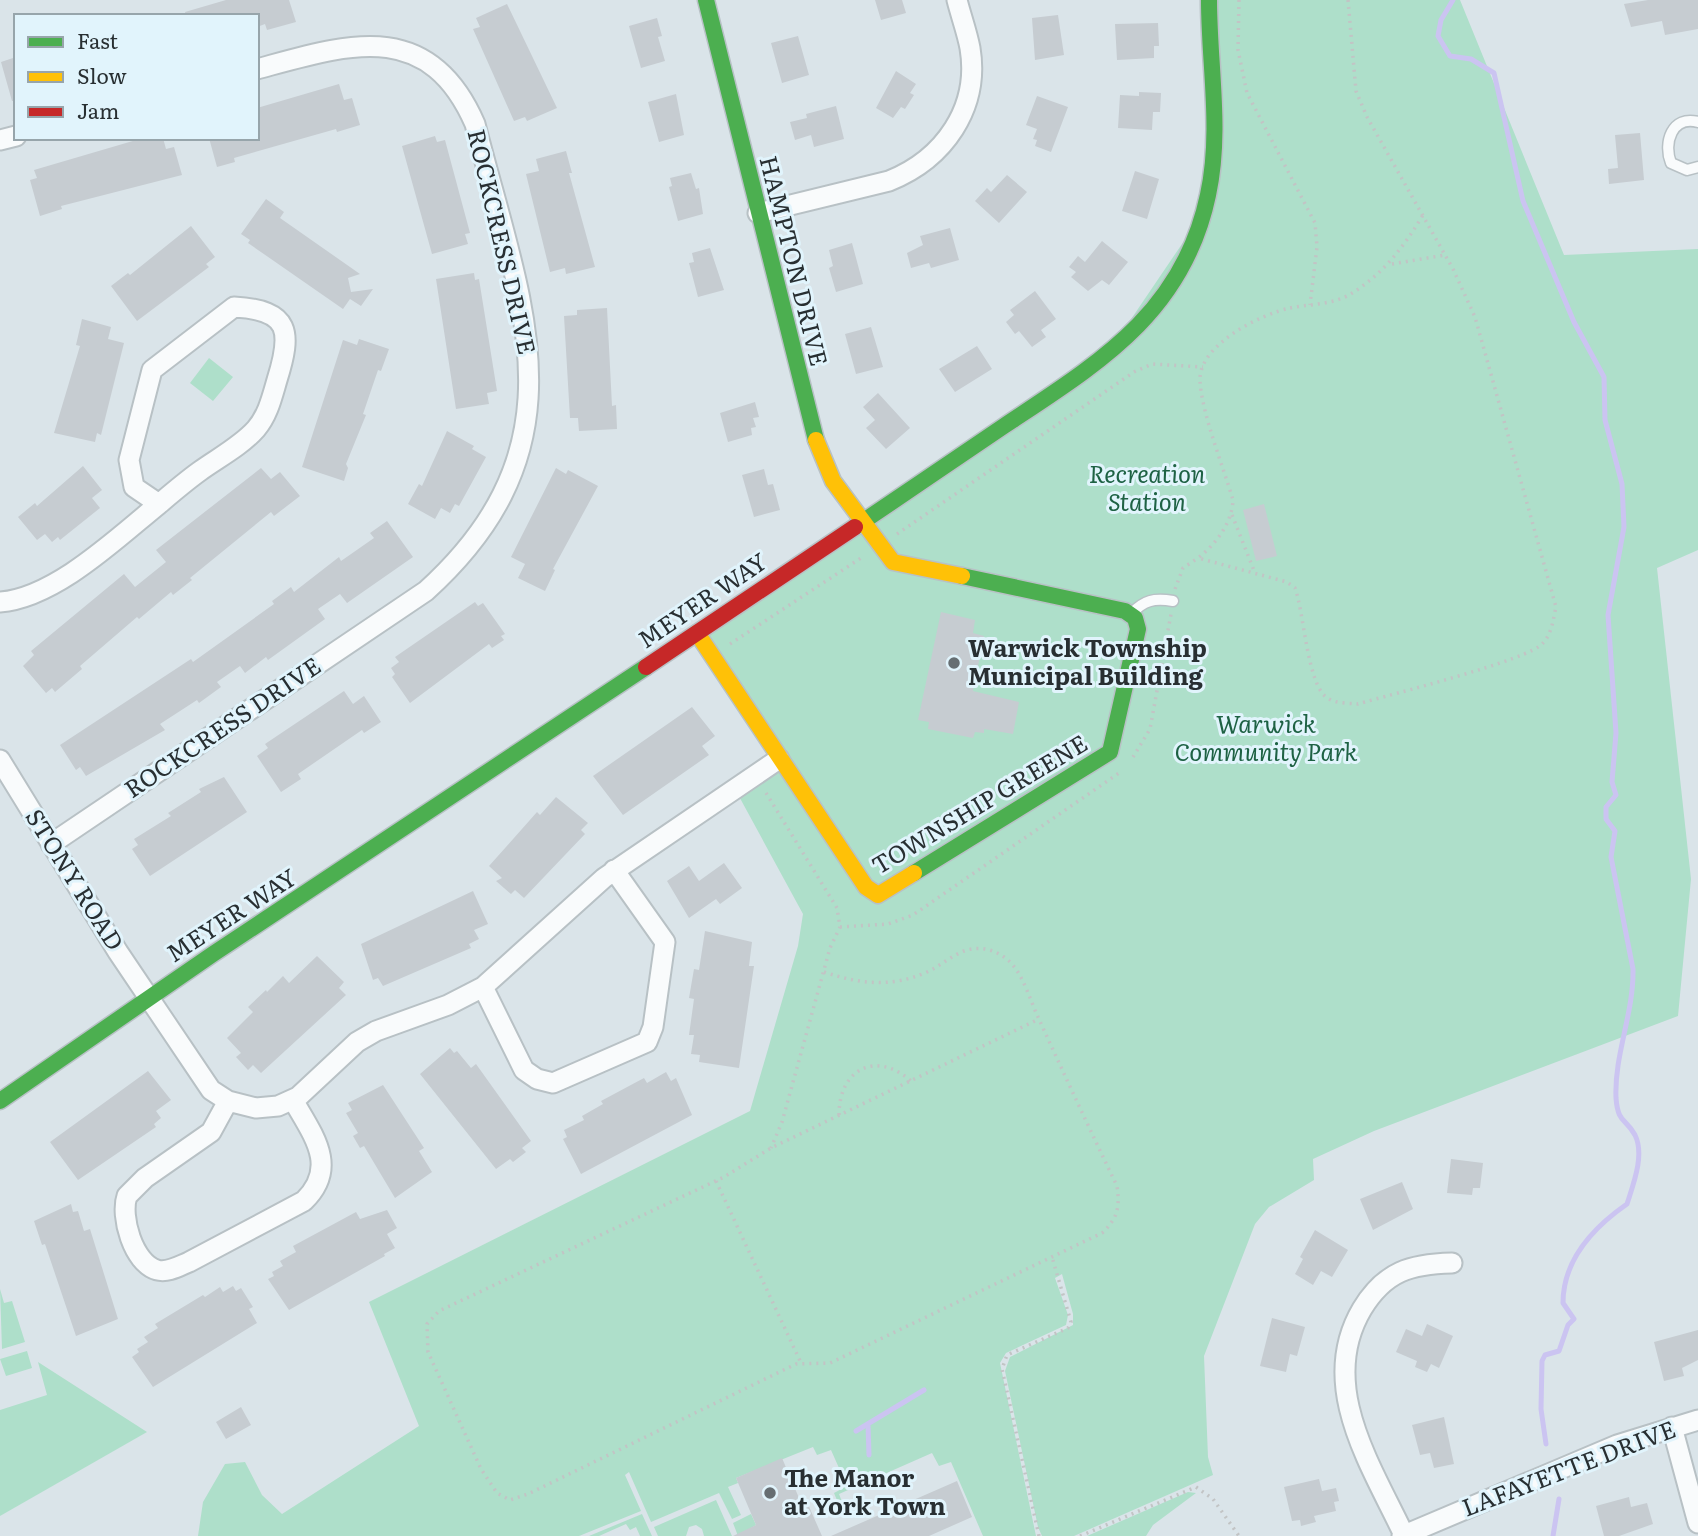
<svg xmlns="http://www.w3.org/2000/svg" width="1698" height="1536" font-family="Literata,serif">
	<rect width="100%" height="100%" fill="#dae4e9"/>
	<path fill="#aedfca" d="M1211 0H1460L1564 255 1698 249V550L1657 568 1691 879 1678 1016 1374 1131 1313 1159 1314 1180 1269 1207 1255 1224 1204 1356 1208 1457 1213 1475 1074 1536H1042L1038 1527 1005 1371 1010 1357 1073 1325V1314L1062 1274 1055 1278 1068 1315 1066 1325 1006 1353 1000 1363 1036 1536H983L951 1462 939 1466 932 1453 839 1494 844 1507 841 1510 834 1493 847 1486 831 1450 817 1455 813 1447 736 1478 738 1483 728 1487 741 1515 732 1519 719 1493 651 1522 629 1472 625 1475 641 1511 579 1536H198L203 1502 225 1464 245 1462 262 1495 282 1514 419 1426 369 1302 750 1111 798 946 803 914 735 789 779 760 697 633 1104 359 1205 210Z
		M209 358 233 377 213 401 190 383Z
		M0 1289 4 1303 12 1301 25 1342 2 1349Z
		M27 1351 32 1368 6 1376 0 1359Z
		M38 1362 147 1432 0 1516V1410L47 1395Z
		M1188 1492 1196 1493 1153 1525 1146 1536H1087Z
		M716 1500 732 1536H704L702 1529 696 1525 689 1527 686 1536H658L654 1527Z
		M642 1514 652 1536H640L636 1527 630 1530 626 1524 599 1536H589Z
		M751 1514 756 1525 738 1536 733 1523Z"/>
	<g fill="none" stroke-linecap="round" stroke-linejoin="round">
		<path stroke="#cbc4f1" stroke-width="5" d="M1453 0 1441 20 1438 36 1450 56 1471 59 1494 73 1523 201 1574 322 1604 377 1605 420 1622 484 1624 527 1608 615 1616 733 1612 782 1616 795 1606 807V819L1615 831 1611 857 1633 969C1634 1013 1614 1055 1616 1098 1618 1124 1626 1118 1635 1135 1645 1155 1633 1185 1627 1204 1594 1227 1563 1259 1563 1303L1574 1319 1568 1325 1559 1351 1545 1355 1542 1361 1541 1409 1546 1444
			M868 1424 869 1455
			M856 1431 924 1390
			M1553 1536 1559 1499"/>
	</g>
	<path fill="#c6ccd1" d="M226 0H289L296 22 267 30 265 24 257 27V16H186L185 12Z
		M875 0H902L906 13 881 20Z
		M1648 0H1698V29L1665 35 1662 21 1631 27 1624 4Z
		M507 4 557 108 527 121 525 117 514 121 473 29 480 27 476 18Z
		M1058 15 1064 55 1035 60 1032 18Z
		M657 18 662 36 658 37 665 61 641 68 629 26Z
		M1158 23 1159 46H1154V58L1117 60 1115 24Z
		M798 36 809 75 782 83 771 43Z
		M16 57V101H12L1 62Z
		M896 71 916 84 910 93 914 95 905 109 901 107 893 118 876 108Z
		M339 84 344 100 352 98 360 125 337 132 336 129 234 158 235 162 217 167 209 138H257V108Z
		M1139 92 1161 93 1160 112H1153L1152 130 1118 128 1120 95 1139 96Z
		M676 94 684 135 659 142 648 102Z
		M1037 96 1068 107 1051 152 1035 146 1037 140 1033 139 1037 129 1026 125Z
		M836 106 844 139 814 147 811 135 795 140 790 122 807 118 806 114Z
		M1640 133 1644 180 1609 184 1608 169 1618 168 1615 135Z
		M435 136 437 142 445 140 470 233 465 234 468 244 432 254 402 146Z
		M143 138H163L166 149 174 147 182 175 61 206 62 209 40 216 30 180 37 178 34 170Z
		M566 151 572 173H569L595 267 566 274 565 268 550 272 526 174 539 171 536 159Z
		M1135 171 1159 179 1147 219 1122 211Z
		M691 173 696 189 699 188 703 214 678 221 669 187 672 186 670 178Z
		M1007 175 1027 192 999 223 975 201 987 188 991 192Z
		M266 199 284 212 280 218 360 274 348 278 351 292 373 289 361 306 350 299 343 309 248 243 250 240 241 234Z
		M191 226 215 257 206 264 209 267 137 321 111 286 128 273 130 275Z
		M950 228 959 260 931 268 929 263 911 268 907 253 923 245 920 236Z
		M1102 241 1128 262 1109 285 1102 280 1088 291 1071 277 1076 272 1069 267 1078 256 1085 262Z
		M852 243 863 284 836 292 829 268 833 266 829 250Z
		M710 248 724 290 698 297 689 263 694 262 692 253Z
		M474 273 475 280 479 279 497 391 487 393 489 404 456 409 436 279Z
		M1035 291 1056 319 1041 330 1046 337 1032 347 1019 331 1015 334 1006 322 1014 315 1010 310Z
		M607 308 612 406 616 405 617 429 579 431 578 418H570L564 316 577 315V310Z
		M82 319 111 327 108 339 124 343 101 435 97 433 95 442 54 433 80 346 76 345Z
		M871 327 883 367 856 374 845 334Z
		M359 339 389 349 381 371 378 370 363 414 366 415 346 464 348 468 344 481 302 467 343 340 357 345Z
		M977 346 992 369 955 392 939 369Z
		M878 393 910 428 886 449 866 428 875 420 863 407Z
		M755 402 759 417 753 418 756 427 751 428 752 435 728 442 720 413Z
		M447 431 474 446 472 449 486 457 459 506 455 504 450 513 441 508 435 519 408 504 419 484 422 486Z
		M83 466 102 490 92 498 100 508 60 540 58 537 52 542 45 534 37 540 18 517 35 503 37 506Z
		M261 468 271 479 280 472 300 496 274 516 271 512 190 578 192 580 173 595 171 592 139 619 137 617 80 666 82 669 55 692 52 688 46 693 23 666 34 655 31 651 124 574 135 587 166 562 156 550Z
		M556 468 566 474 568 470 598 486 553 569 555 570 545 591 518 578 525 564 511 557Z
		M764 469 768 485 773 484 780 510 754 517 742 475Z
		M1264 504 1277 556 1256 561 1243 510Z
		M387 521 413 557 347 603 340 594 318 609 325 619 268 660 266 657 245 673 240 666 217 682 221 687 199 703 197 700 160 724 165 730 86 776 80 767 76 770 60 745 191 659 193 662 274 604 272 601 291 587 294 592 339 557 341 561 374 538 370 533Z
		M475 602 478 606 483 603 505 634 501 636 504 640 492 648 489 644 410 703 392 677 395 674 391 668 399 662 395 657Z
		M941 612 975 620 973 633 984 636 973 691 1019 702 1013 734 984 729V733L975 732 973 738 928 729 929 722 918 720Z
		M344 691 353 704 364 696 381 722 364 733 362 730 298 774 301 779 281 792 257 756 268 748 265 744Z
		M692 707 715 736 702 746 709 755 623 815 593 776Z
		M224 777 247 812 150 876 132 849 138 845 134 839 171 816 168 813 201 792 199 789Z
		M556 797 588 823 581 830 585 834 524 898 515 890 511 894 496 881 502 878 489 866 537 812 540 815Z
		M724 863 742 888 720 904 716 899 689 918 667 881 689 866 699 881Z
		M473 891 488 924 474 930 479 939 469 944 471 948 383 986 378 978 373 980 361 944Z
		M705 931 752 942 749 966H754L739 1068 699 1062 700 1055 691 1054 694 1035H689L694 999 689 998 694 969 699 970Z
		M317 956 344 982 339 988 346 995 261 1073 253 1065 248 1070 236 1057 241 1053 227 1038 253 1012 248 1007 266 990 267 992 283 976 289 983Z
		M450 1048 454 1053 457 1051 471 1068 476 1064 531 1141 522 1148 526 1152 513 1162 510 1159 496 1169 420 1074Z
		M148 1071 171 1100 156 1111 161 1118 154 1124 156 1127 78 1180 50 1142Z
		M666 1072 671 1081 676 1078 692 1115 581 1174 563 1139 567 1137 564 1130 584 1120 582 1116 603 1104 601 1101 644 1078 647 1083Z
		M383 1085 424 1148 419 1151 432 1172 395 1198 364 1146 360 1148 353 1136 358 1133 346 1113 352 1110 348 1103Z
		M1451 1159 1483 1163 1480 1188H1473L1472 1195 1447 1193Z
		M1402 1182 1413 1209 1373 1230 1360 1199Z
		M71 1204 73 1212 78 1211 84 1231 90 1229 118 1319 76 1336 45 1244 42 1245 34 1221Z
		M387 1210 397 1228 387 1234 395 1248 384 1254 385 1256 289 1310 268 1279 274 1276 272 1272 283 1266 280 1261 296 1252 293 1246 356 1212 360 1219Z
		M1315 1230 1348 1250 1332 1277 1321 1271 1313 1285 1295 1274 1303 1259 1300 1257Z
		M233 1286 236 1291 241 1288 253 1307 249 1309 257 1323 153 1387 132 1357 139 1352 137 1349 148 1342 144 1337 158 1328 155 1324 203 1295 205 1297 220 1287 223 1292Z
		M1272 1318 1305 1327 1297 1356 1290 1354 1286 1372 1260 1366Z
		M1427 1324 1453 1336 1439 1368 1431 1364 1427 1372 1415 1367 1417 1361 1396 1352 1406 1329 1422 1336Z
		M1698 1330V1360L1682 1368 1684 1376 1664 1381 1654 1342Z
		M241 1407 251 1425 226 1439 216 1422Z
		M1444 1417 1454 1464 1434 1468 1430 1453 1420 1455 1412 1425Z
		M782 1458 802 1505 807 1502 822 1536H733L756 1525 736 1478Z
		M1319 1479 1322 1491 1336 1488 1339 1501 1334 1502 1336 1511 1314 1516 1316 1522 1301 1526 1300 1520 1292 1521 1284 1487Z
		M957 1481 972 1517 929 1536H831Z
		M1629 1497 1631 1507 1647 1503 1653 1524 1619 1536H1604L1596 1506Z"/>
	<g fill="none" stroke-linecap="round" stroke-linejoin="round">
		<g stroke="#b8c1c5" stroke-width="13">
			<path id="lane" d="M1698 122C1672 115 1663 143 1671 163L1687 170 1698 167
				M1131 614C1144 600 1154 598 1173 601"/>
		</g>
		<g stroke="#b8c1c5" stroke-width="23">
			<path id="street" d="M0 140 16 136
				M758 213 889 181C944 159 980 108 970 48 967 32 961 16 957 0
				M234 307C291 310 292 332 277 380 272 397 268 415 256 429 241 446 218 458 200 471 186 481 172 493 159 504L134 487 129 460 152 370Z
				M0 602C55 598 117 538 159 504
				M0 760 118 952 211 1090 228 1101 256 1108 278 1106 298 1097 357 1042 376 1031 448 1005 483 987 604 878 779 759
				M51 844 426 591C588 444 521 305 475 124 428 16 346 45 257 69
				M483 987 524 1070 537 1079 553 1083 647 1042 653 1027 665 942 614 870
				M228 1101 211 1132 145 1178 127 1196C120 1216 133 1263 157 1270 168 1273 179 1266 189 1262L304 1201C339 1167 313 1135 293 1100
				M1672 1427 1698 1523
				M1404 1535C1371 1465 1317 1385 1362 1309 1385 1271 1411 1264 1452 1263
				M1402 1536 1617 1445 1698 1420"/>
		</g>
		<g stroke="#b8c1c5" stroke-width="19">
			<path id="fast" d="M706 0 816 440
				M855 527C905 493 954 460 1004 426 1097 364 1183 314 1208 195 1222 131 1209 65 1209 0
				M914 873 1110 752 1138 629 1135 618 1125 611 962 576
				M0 1101 213 954 646 667"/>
		</g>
		<g stroke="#b8c1c5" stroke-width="19">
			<path id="slow" d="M816 440 833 481 893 562 962 576
				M697 633 866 887 878 895 914 873"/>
		</g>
		<g stroke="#b8c1c5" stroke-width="19">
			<path id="jam" d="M646 667 855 527"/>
		</g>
		<path stroke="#c2c4c5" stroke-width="3.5" stroke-dasharray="2 5" stroke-linecap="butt" d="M1239 0 1238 50 1247 93 1315 223 1317 247 1310 305
			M1348 0 1356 91 1367 117 1453 269 1475 317 1556 607C1553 620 1552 633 1543 643 1530 660 1388 695 1358 704 1348 703 1335 704 1326 697 1307 682 1304 612 1295 588L1287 582 1198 558C1216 544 1232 523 1233 500 1223 466 1202 414 1200 381 1198 345 1261 314 1290 308 1309 304 1329 305 1347 296 1381 277 1403 248 1423 215
			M1392 264 1445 255
			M1232 515 1255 573
			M897 534 1134 372 1152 364 1203 367
			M1175 589 1183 568 1198 558
			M730 644 861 558
			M1133 757 1150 729 1171 614
			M766 793 837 908 840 927 830 948 782 1122 771 1148
			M840 927 888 924 913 915 1119 773
			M824 972C860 984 891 988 927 972 940 966 951 956 964 951 980 945 997 950 1009 961 1023 974 1030 1000 1038 1017 1064 1074 1090 1130 1117 1186 1120 1207 1118 1218 1102 1233L830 1363 796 1364 528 1494 510 1500 497 1493 481 1469 428 1352 427 1324 439 1311 724 1177 771 1148 1039 1019
			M839 1115C839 1069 876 1050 911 1081
			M716 1181 802 1365
			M1039 1536 1002 1369 1007 1355 1068 1328 1071 1322 1052 1257
			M1080 1536 1196 1487 1213 1499 1239 1536"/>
		<use href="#lane" stroke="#f9fbfc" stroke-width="10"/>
		<use href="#street" stroke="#f9fbfc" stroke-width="19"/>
		<use href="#fast" stroke="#4caf50" stroke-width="16"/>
		<use href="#slow" stroke="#ffc107" stroke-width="16"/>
		<use href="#jam" stroke="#c62828" stroke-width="16"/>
	</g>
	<g fill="#666e72" stroke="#e1f4fc" stroke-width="2.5">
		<circle cx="954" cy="663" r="7"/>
		<circle cx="770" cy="1493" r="7"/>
	</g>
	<g text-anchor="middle" stroke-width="6" stroke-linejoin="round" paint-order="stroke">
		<g font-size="24" fill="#282f32" stroke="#e1f4fc">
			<text transform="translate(501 242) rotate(77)" y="8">ROCKCRESS DRIVE</text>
			<text transform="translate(793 261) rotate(76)" y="8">HAMPTON DRIVE</text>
			<text transform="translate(703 601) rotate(-34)" y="8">MEYER WAY</text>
			<text transform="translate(223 728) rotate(-34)" y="8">ROCKCRESS DRIVE</text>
			<text transform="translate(980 805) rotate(-31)" y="8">TOWNSHIP GREENE</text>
			<text transform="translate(74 880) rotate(58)" y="8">STONY ROAD</text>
			<text transform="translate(232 916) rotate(-33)" y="8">MEYER WAY</text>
			<text transform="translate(1569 1469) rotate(-21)" y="8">LAFAYETTE DRIVE</text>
		</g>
		<g font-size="24" font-style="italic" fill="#1e6244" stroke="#e1f4fc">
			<text x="1147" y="483">Recreation<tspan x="1147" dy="28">Station</tspan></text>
			<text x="1266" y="733">Warwick<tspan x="1266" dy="28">Community Park</tspan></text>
		</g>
		<g font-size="24" font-weight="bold" fill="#282f32" stroke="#e1f4fc" text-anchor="start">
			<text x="968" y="657">Warwick Township<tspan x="968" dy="28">Municipal Building</tspan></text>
			<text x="784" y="1487">The Manor<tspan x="784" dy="28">at York Town</tspan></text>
		</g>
	</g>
	<rect x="14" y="14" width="245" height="126" fill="#e1f4fc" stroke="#97a5ab" stroke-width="2"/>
	<rect x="28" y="37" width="35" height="10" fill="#4caf50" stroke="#97a5ab" stroke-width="2"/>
	<text x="77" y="49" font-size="21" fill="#282f32">Fast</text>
	<rect x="28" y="72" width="35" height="10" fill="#ffc107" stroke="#97a5ab" stroke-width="2"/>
	<text x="77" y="84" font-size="21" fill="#282f32">Slow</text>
	<rect x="28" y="107" width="35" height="10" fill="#c62828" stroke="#97a5ab" stroke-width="2"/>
	<text x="77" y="119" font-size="21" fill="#282f32">Jam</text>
</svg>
